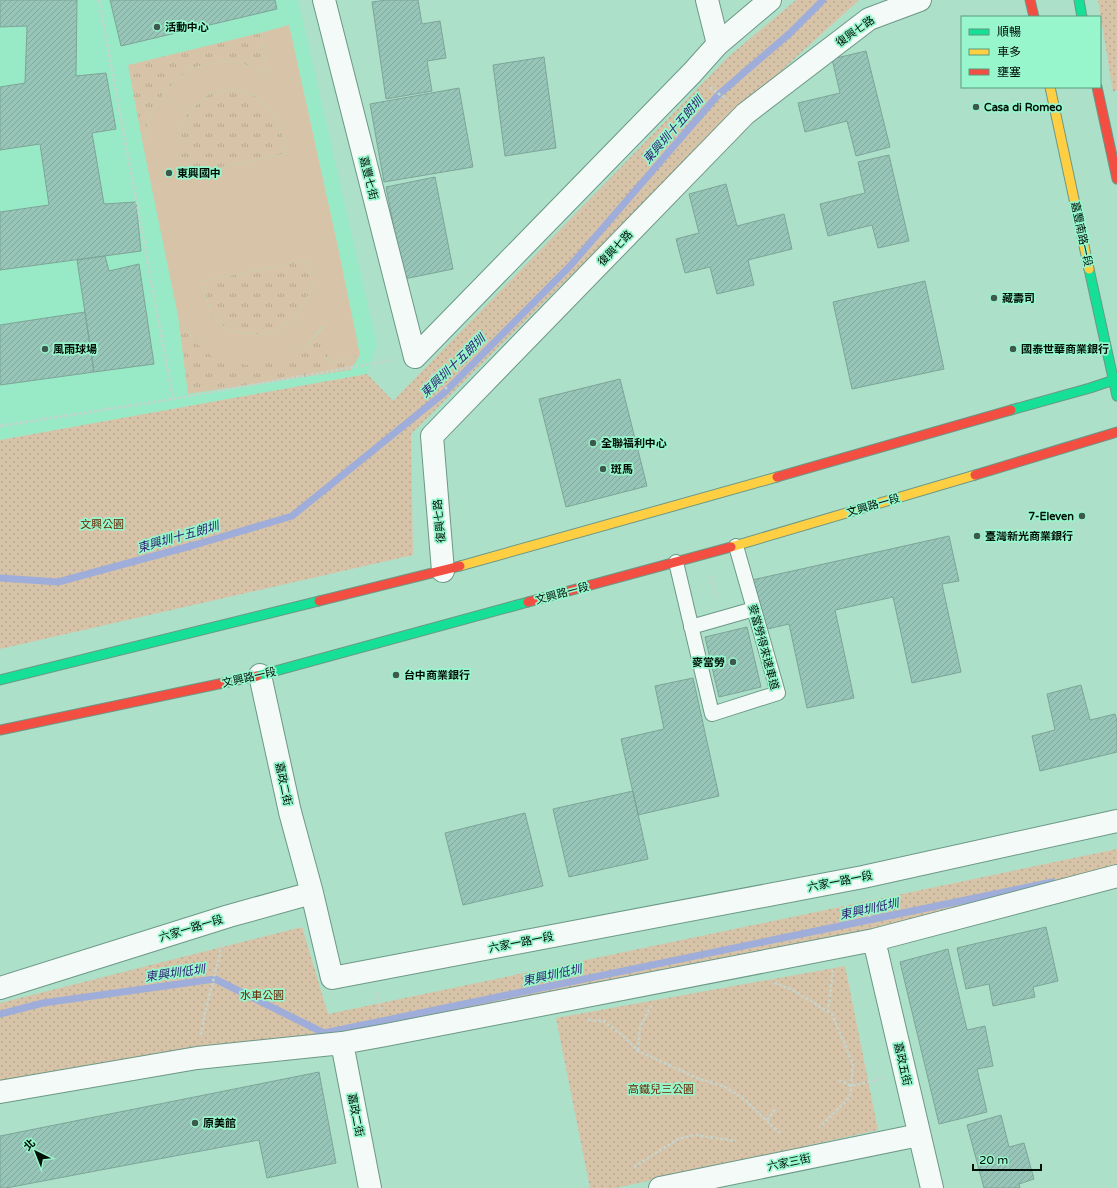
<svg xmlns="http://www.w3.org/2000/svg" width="1117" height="1188" font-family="'Varela Round','Noto Sans TC',sans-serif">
	<defs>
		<pattern id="grass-tufts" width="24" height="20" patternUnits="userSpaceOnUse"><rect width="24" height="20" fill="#d7c4a8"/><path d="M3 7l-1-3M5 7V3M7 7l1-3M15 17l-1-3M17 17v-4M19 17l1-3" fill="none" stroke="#b7a78f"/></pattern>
		<pattern id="park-dots" width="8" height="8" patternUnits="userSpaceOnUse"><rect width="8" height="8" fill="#d7c4a8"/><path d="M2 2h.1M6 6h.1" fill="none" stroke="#b7a78f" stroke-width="1.8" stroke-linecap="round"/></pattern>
		<pattern id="building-hatch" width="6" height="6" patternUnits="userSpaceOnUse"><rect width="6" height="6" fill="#97c5b7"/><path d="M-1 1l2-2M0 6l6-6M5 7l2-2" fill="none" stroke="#80a89c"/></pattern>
	</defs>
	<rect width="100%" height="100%" fill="#ade0c9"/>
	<path fill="#98e9c5" d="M0 0H298L377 345 367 374 0 440Z"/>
	<path fill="url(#grass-tufts)" d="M260 33 267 73 242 63 221 61 191 68 166 90 149 116 143 145 128 65Z
		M232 89 254 95 277 118 288 153 182 175 177 132 190 110 209 94Z
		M308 260 313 286 296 317 264 335 229 331 210 313 203 281Z
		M178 316 194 341 301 353 324 326 329 362 360 355 351 370 188 394Z"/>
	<path fill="url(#park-dots)" d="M796 0H859L738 110 411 434 413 555 0 649V440L367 374 393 401 728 57Z
		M1098 0H1117V90L1113 92Z
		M1117 849V879L336 1042 0 1082V1003L302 927 328 1014Z
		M845 966 878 1130 616 1188H590L556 1018Z"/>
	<path fill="#d7c4a8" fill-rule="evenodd" d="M289 25 339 252 360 355 329 362 323 326 301 353 256 367 214 358 194 341 178 316 143 145 149 116 166 90 191 68 221 61 242 63 267 73 260 33ZM232 89 254 95 277 118 288 153 183 175 177 132 190 110 209 94ZM308 260 313 286 296 317 264 335 229 331 210 313 203 281Z"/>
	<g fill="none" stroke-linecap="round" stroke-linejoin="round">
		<path stroke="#9eadd9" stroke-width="7" d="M0 578 58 582 198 544 292 516 444 393 570 266 718 95 789 34 823 0
			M0 1014 43 1003 215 979 324 1033 1052 882"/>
	</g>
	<path fill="url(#building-hatch)" stroke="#7da599" d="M0 0H77L76 76 106 73 116 129 92 133 104 204 136 202 141 251 0 270V212L49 205 40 144 0 150V87L25 83 27 26 0 27Z
		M110 0H275L277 9 121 46Z
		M387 0H418L422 24 440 21 446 58 427 61 432 91 386 99 372 2Z
		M866 51 890 147 856 156 847 121 805 132 798 103 840 93 832 59Z
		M544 57 556 148 505 156 493 65Z
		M459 88 473 167 384 182 370 104Z
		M889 155 909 241 878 248 872 225 828 236 820 204 865 193 858 162Z
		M435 177 453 269 404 279 386 187Z
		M726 184 737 226 784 214 792 249 748 260 754 285 717 294 710 267 685 273 676 239 699 233 689 194Z
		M105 256 109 271 139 264 154 364 94 372 77 260Z
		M925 281 944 369 852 389 833 302Z
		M85 312 94 372 0 385V325Z
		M620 379 647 486 566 507 539 399Z
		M949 536 959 581 942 584 961 672 912 683 893 597 835 610 854 698 807 708 789 624 763 630 752 580Z
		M747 627 761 687 719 697 705 637Z
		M693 678 719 796 638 815 621 739 664 729 655 686Z
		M1081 685 1090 720 1115 714 1117 721V752L1040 771 1032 736 1055 730 1047 694Z
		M633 791 648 859 569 877 553 809Z
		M525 813 543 886 463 905 445 833Z
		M1046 927 1058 981 1033 987 1035 997 993 1006 989 984 966 989 957 948Z
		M948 949 967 1030 985 1026 993 1066 977 1069 987 1112 939 1124 900 962Z
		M319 1072 336 1163 267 1178 259 1140 6 1188H0V1136Z
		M1001 1115 1009 1147 1024 1143 1034 1179 1019 1184 1020 1188H984L967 1125Z"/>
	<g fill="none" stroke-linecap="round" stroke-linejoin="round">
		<g stroke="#6c9887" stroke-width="16">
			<path id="lane" d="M676 562 712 714 778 693 736 546
				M691 627 754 609"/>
		</g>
		<g stroke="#6c9887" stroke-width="24">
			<path id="street" d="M324 0 415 357
				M707 0 718 44
				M415 357 692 73 718 44 770 0
				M443 571 432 436 745 114 869 19 920 0
				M260 675 290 812 312 893
				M874 940 932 1188
				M0 988 229 916 312 893 332 978 863 877 1117 821
				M342 1043 370 1188
				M0 1092 197 1058 342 1043 386 1035 874 940 1117 876
				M660 1188 919 1135"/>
		</g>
		<g stroke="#6c9887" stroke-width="11">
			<path id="fast" d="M1079 0 1082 17
				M1089 269 1117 396
				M1011 410 1090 388 1117 379
				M257 676 528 602
				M0 680 319 601"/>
		</g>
		<g stroke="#6c9887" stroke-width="11">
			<path id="slow" d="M1050 87 1089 269
				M731 547 975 475
				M460 566 777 477"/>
		</g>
		<g stroke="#6c9887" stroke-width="11">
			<path id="jam" d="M1030 0 1034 17
				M1097 87 1117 179
				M975 475 1117 432
				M777 477 1011 410
				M319 601 460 566
				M528 602 731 547
				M0 730 257 676"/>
		</g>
		<path stroke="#c5d4cd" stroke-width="2.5" stroke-dasharray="3 2" stroke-linecap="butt" d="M99 0 173 399
			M710 87 727 100
			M431 373 447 389
			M0 426 173 399 393 360
			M711 576 717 600
			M867 899 870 918
			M774 983 791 989 832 1014 853 1064 850 1097 820 1127
			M376 992 381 1013
			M828 1012 833 970
			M588 1020 604 1021 624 1037 638 1051 697 1078 725 1087 744 1099 781 1134
			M201 1035 204 1017 223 941
			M638 1050 640 1027 651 1006
			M839 1080 851 1086 884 1078
			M767 1120 776 1108
			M634 1167 678 1139 696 1135 736 1141"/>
		<use href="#lane" stroke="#f3faf7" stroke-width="14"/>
		<use href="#street" stroke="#f3faf7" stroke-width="22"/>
		<use href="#fast" stroke="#16e098" stroke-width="9"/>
		<use href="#slow" stroke="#ffcf43" stroke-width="9"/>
		<use href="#jam" stroke="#f24e42" stroke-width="9"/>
	</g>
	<g fill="#3d584c" stroke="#97f6cc" stroke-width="1.5">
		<circle cx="157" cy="27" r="4"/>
		<circle cx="976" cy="107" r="4"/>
		<circle cx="169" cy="173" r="4"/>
		<circle cx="994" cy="298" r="4"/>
		<circle cx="45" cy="349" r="4"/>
		<circle cx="1013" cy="349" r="4"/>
		<circle cx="593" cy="443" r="4"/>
		<circle cx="603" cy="469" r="4"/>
		<circle cx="1082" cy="516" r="4"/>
		<circle cx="977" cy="536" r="4"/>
		<circle cx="733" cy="662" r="4"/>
		<circle cx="396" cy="675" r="4"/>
		<circle cx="195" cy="1123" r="4"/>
	</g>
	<g text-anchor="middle" stroke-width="3.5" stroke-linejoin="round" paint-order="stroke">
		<g font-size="11" font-weight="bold" fill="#000f08" stroke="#97f6cc" text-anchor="start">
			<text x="165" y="31">活動中心</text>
			<text x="984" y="111">Casa di Romeo</text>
			<text x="177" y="177">東興國中</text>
			<text x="1002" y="302">藏壽司</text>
			<text x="53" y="353">風雨球場</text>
			<text x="1021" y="353">國泰世華商業銀行</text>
			<text x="601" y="447">全聯福利中心</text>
			<text x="611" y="473">斑馬</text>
			<text x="1074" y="520" text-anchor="end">7-Eleven</text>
			<text x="985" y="540">臺灣新光商業銀行</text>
			<text x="725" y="666" text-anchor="end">麥當勞</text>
			<text x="404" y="679">台中商業銀行</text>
			<text x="203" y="1127">原美館</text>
		</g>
		<g font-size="11" fill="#000f08" stroke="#97f6cc">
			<text transform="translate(855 31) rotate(-35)" y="4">復興七路</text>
			<text transform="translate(369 178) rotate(76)" y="4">嘉豐七街</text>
			<text transform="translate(1082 234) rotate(78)" y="4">嘉豐南路一段</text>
			<text transform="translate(615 248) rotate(-46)" y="4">復興七路</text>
			<text transform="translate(873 505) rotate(-16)" y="4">文興路一段</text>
			<text transform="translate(439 521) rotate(-95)" y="4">復興七路</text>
			<text transform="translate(562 593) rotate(-15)" y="4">文興路一段</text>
			<text transform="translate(764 647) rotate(75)" y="4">麥當勞得來速車道</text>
			<text transform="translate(249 677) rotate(-13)" y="4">文興路一段</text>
			<text transform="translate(284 784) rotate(78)" y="4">嘉政二街</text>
			<text transform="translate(840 881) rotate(-11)" y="4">六家一路一段</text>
			<text transform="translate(191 928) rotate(-17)" y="4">六家一路一段</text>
			<text transform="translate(521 942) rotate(-11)" y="4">六家一路一段</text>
			<text transform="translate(903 1064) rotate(77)" y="4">嘉政五街</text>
			<text transform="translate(356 1115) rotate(79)" y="4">嘉政二街</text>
			<text transform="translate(789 1162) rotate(-12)" y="4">六家三街</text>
		</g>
		<g font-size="11" fill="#6a2500" stroke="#97f6cc">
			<text x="102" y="528">文興公園</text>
			<text x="262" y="999">水車公園</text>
			<text x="661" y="1093">高鐵兒三公園</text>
		</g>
		<g font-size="12" font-style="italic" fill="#2e1e71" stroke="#97f6cc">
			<text transform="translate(673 130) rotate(-49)" y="4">東興圳十五朗圳</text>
			<text transform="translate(453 366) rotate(-44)" y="4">東興圳十五朗圳</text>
			<text transform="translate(178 537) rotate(-16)" y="4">東興圳十五朗圳</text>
			<text transform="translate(869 909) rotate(-12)" y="4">東興圳低圳</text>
			<text transform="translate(175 973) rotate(-8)" y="4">東興圳低圳</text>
			<text transform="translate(552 975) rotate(-12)" y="4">東興圳低圳</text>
		</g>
	</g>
	<rect x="961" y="16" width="140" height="72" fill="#97f6cc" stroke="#5b9a7e"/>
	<rect x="969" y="29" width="20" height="6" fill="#16e098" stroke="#5b9a7e"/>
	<text x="997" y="36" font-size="12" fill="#000f08">順暢</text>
	<rect x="969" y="49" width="20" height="6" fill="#ffcf43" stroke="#5b9a7e"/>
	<text x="997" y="56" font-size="12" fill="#000f08">車多</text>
	<rect x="969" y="69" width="20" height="6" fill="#f24e42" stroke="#5b9a7e"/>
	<text x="997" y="76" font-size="12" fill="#000f08">壅塞</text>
	<g transform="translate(36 1152) rotate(317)" stroke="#97f6cc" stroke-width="3" paint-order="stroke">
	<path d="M0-3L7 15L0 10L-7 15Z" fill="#000f08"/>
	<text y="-6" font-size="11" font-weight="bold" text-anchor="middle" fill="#000f08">北</text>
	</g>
	<path d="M973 1164v6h68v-6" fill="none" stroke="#000f08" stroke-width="2"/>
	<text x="979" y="1164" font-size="12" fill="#000f08" stroke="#97f6cc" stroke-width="3" paint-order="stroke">20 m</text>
</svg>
